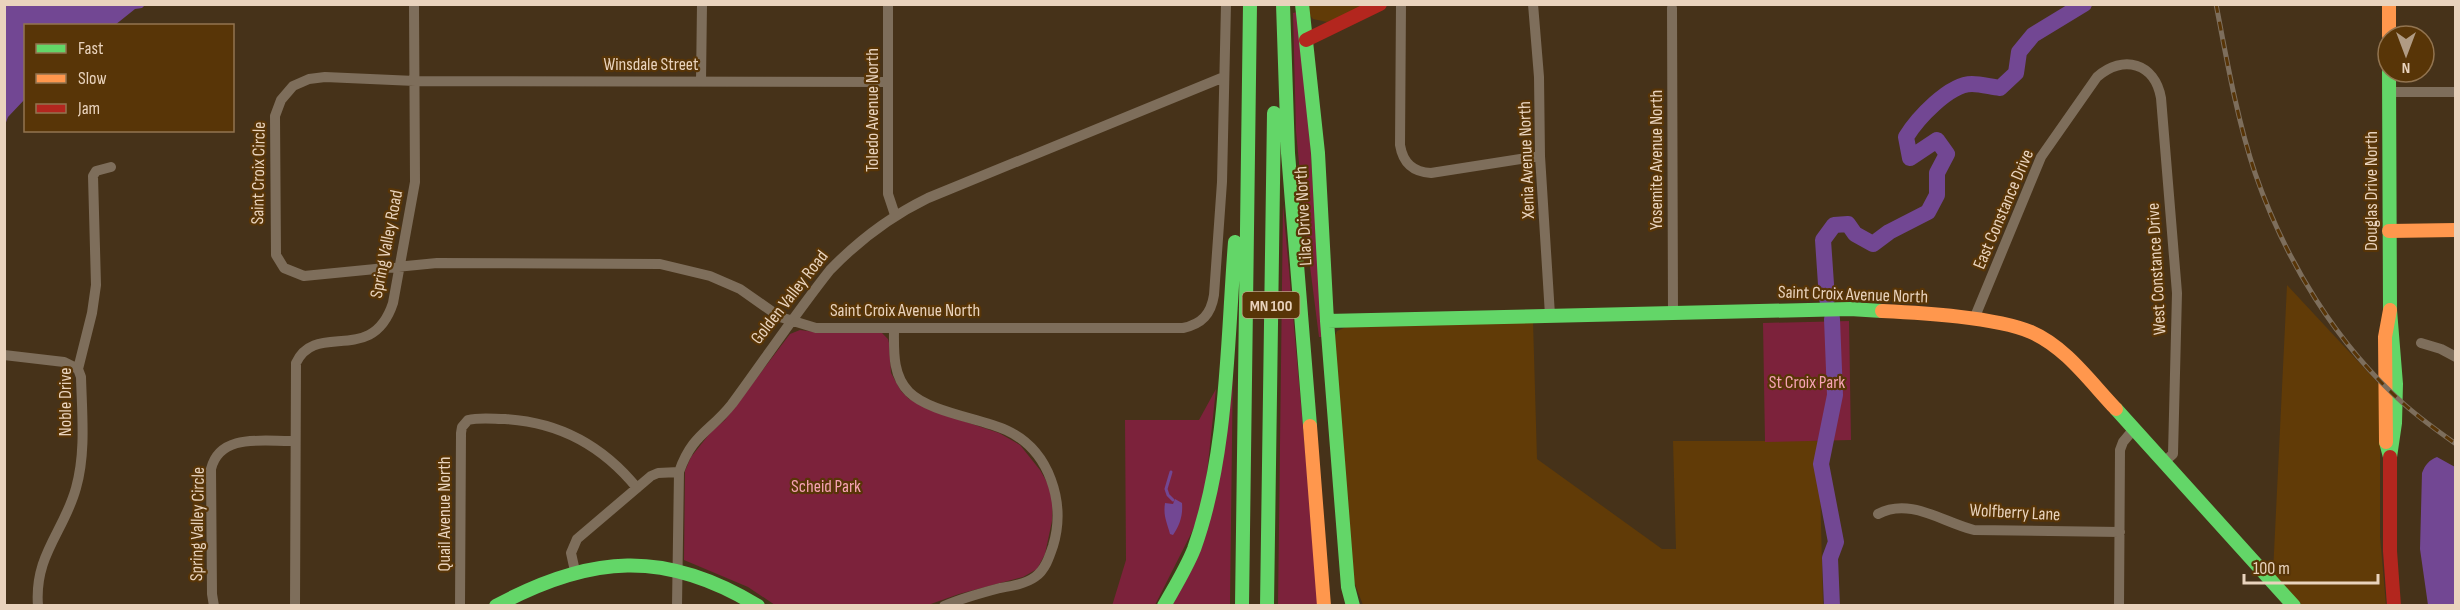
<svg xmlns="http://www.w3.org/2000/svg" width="2460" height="610" font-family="'Sofia Sans Condensed',sans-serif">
	<rect width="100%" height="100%" fill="#463219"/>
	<path fill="#613b07" d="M1307 5H1371L1327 22 1313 19 1307 12Z
		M2287 285 2380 385V536L2386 605H2302L2273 573Z
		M1533 321 1537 459 1662 549H1676L1673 441H1819L1823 605H1363L1354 582 1334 337 1337 331 1346 327Z"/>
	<path fill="#7c223b" d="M1297 12 1308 111 1323 337H1319L1305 227 1296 131 1293 13Z
		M1283 204 1319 605 1278 606Z
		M1849 321 1851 440 1765 442 1763 323Z
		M800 330 823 333H882L888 339 889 343 891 373 901 391 909 399 936 412 999 433 1020 445 1040 470 1048 484 1053 500 1052 521 1045 554 1037 569 1023 577 959 594 928 605H775L748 587 684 560 685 471 691 457 711 432 725 420 790 334Z
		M1233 359 1230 605 1170 606 1189 570Z
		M1216 389 1203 510 1155 605 1112 606 1126 560 1125 420H1199Z"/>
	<path fill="#724793" d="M5 4H145V5L142 8 135 9 115 25 26 26 25 99 8 117 5 125Z
		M2437 457 2455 467V605H2428L2420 549 2422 473C2425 465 2429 460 2437 457Z
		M1175 499 1182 503C1183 515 1180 525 1173 535L1170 534C1167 522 1163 516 1165 503L1173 504Z"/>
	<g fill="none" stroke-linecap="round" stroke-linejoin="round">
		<path stroke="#724793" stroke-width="3" d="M1171 472 1166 489 1168 495 1173 500"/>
		<path stroke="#724793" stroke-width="16" d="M1827 299 1823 240 1834 225 1848 224 1855 234 1873 244 1889 232 1928 212 1937 195V173L1947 154 1937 140 1910 158 1906 137C1917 119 1949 84 1972 84 1981 84 1991 87 2000 88L2016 73 2019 52 2033 35 2084 4
			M1832 319 1835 395 1821 464 1836 542 1830 558 1832 606"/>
		<path stroke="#7e6e5b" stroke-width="10" d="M888 4V194L895 215
			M1401 4 1400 145C1403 163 1413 172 1431 173L1540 156
			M1533 4 1539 77 1540 156 1550 315
			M1672 8 1673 313
			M701 81 702 4
			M887 82 415 81 325 77 309 79 293 86 281 100 275 116 276 255 284 268 304 276 437 263 660 264 710 276 740 289 780 317 816 328H1183C1202 324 1211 314 1214 295L1222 182 1226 4
			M2389 92H2456
			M1974 319 2041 157 2097 77C2123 54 2155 63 2161 98L2177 293 2173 454 2164 462
			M894 328C894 350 892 375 909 392 929 412 979 418 1006 430 1050 450 1066 503 1053 546 1049 558 1045 570 1035 577 1025 584 1012 586 1000 588 981 593 962 598 944 606
			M2421 343 2441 349 2456 357
			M4 355 64 362 78 369
			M1878 514C1910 497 1942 522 1974 530L2120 532
			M575 571 571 553 577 539 651 476 658 473 679 472C692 434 710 432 732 404 765 359 796 313 830 270 859 240 891 216 928 198L1224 77
			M38 606C34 555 64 532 76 488 86 453 82 414 81 377L78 369 92 313 96 285 93 176 96 171 111 167
			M214 606 212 594 211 469C220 432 265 442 295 441
			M295 606 296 363C316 320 372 367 393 303L415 182 414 4
			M460 606 461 433 462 427 468 420C480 417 494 419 505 419 560 422 603 446 637 488
			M677 606 679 472
			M2119 606 2120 450 2123 442 2133 430"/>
		<path stroke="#63d668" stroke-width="14" d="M1283 4 1288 153 1310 426
			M1302 4 1318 153 1327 321 1348 587 1353 606
			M1327 321 1850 309 1882 311
			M2116 409 2294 606
			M2386 442 2390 457 2395 423 2396 384 2390 310 2389 72
			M496 606C590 555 665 549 758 606
			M1164 606C1174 588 1186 569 1194 549 1228 455 1227 342 1235 242
			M1242 606 1250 4
			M1267 606 1274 113"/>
		<path stroke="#ff974d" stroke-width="14" d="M2389 4V36
			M2389 231 2456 230
			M1882 311C1923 313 1995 317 2031 332 2066 347 2091 383 2116 409
			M1310 426 1324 606
			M2386 442 2385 337 2390 310"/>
		<path stroke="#b3261e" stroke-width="14" d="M1306 40 1380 4
			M2390 457V551L2394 606"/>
		<g stroke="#7d6e5c" stroke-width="5">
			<path id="rail" d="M2216 4C2227 61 2237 119 2255 173 2285 260 2336 344 2405 405 2421 419 2439 432 2456 444"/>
		</g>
		<use href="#rail" stroke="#583507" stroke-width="3" stroke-dasharray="9" stroke-linecap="butt"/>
	</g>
	<g text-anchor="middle" stroke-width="4.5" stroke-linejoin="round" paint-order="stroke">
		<rect fill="#583507" stroke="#bea486" stroke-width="1.5" x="1242.5" y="292" width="57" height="26" rx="4.5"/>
		<g font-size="16" font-weight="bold" fill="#e9d3bd">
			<text x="1271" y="311">MN 100</text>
		</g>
		<g font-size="18" fill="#e9d3bd" stroke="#583507">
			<text x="651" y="70">Winsdale Street</text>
			<text transform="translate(872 110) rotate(-90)" y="6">Toledo Avenue North</text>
			<text transform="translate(1526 160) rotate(-92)" y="6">Xenia Avenue North</text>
			<text transform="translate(1656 160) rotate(-90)" y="6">Yosemite Avenue North</text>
			<text transform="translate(258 173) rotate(-89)" y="6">Saint Croix Circle</text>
			<text transform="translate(2371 191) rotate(-90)" y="6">Douglas Drive North</text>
			<text transform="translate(2003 209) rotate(-67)" y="6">East Constance Drive</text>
			<text transform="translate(1303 216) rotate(-93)" y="6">Lilac Drive North</text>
			<text transform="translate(386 244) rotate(-79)" y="6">Spring Valley Road</text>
			<text transform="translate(2156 269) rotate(-93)" y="6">West Constance Drive</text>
			<text transform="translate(1853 294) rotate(2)" y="6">Saint Croix Avenue North</text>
			<text transform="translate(789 297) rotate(-52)" y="6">Golden Valley Road</text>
			<text x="905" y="316">Saint Croix Avenue North</text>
			<text transform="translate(65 402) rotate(-90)" y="6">Noble Drive</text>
			<text transform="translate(2015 512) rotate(3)" y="6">Wolfberry Lane</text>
			<text transform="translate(444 514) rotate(-90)" y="6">Quail Avenue North</text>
			<text transform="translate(197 524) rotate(-89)" y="6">Spring Valley Circle</text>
		</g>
		<g font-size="18" fill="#f6a3b4" stroke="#583507">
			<text x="1807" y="388">St Croix Park</text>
			<text x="826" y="492">Scheid Park</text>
		</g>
	</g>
	<rect width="2460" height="610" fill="none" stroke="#e9d3bd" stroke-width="12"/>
	<rect x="24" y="24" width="210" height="108" fill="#583507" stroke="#927450" stroke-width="1.5"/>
	<rect x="36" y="44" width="30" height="9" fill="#63d668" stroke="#927450" stroke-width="1.5"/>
	<text x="78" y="54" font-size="18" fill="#e9d3bd">Fast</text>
	<rect x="36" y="74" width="30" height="9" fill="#ff974d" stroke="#927450" stroke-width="1.5"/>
	<text x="78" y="84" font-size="18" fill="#e9d3bd">Slow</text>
	<rect x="36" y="104" width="30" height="9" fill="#b3261e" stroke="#927450" stroke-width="1.5"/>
	<text x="78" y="114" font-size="18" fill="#e9d3bd">Jam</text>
	<g transform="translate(2406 54) rotate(180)"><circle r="28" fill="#583507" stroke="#927450" stroke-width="1.5"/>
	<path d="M0-4.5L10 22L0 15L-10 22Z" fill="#b09b84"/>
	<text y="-9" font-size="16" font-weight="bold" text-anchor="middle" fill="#e9d3bd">N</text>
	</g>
	<path d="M2244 574v9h134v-9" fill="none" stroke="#e9d3bd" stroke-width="3"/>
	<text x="2253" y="574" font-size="18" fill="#e9d3bd" stroke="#583507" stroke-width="4.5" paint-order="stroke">100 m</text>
</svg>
